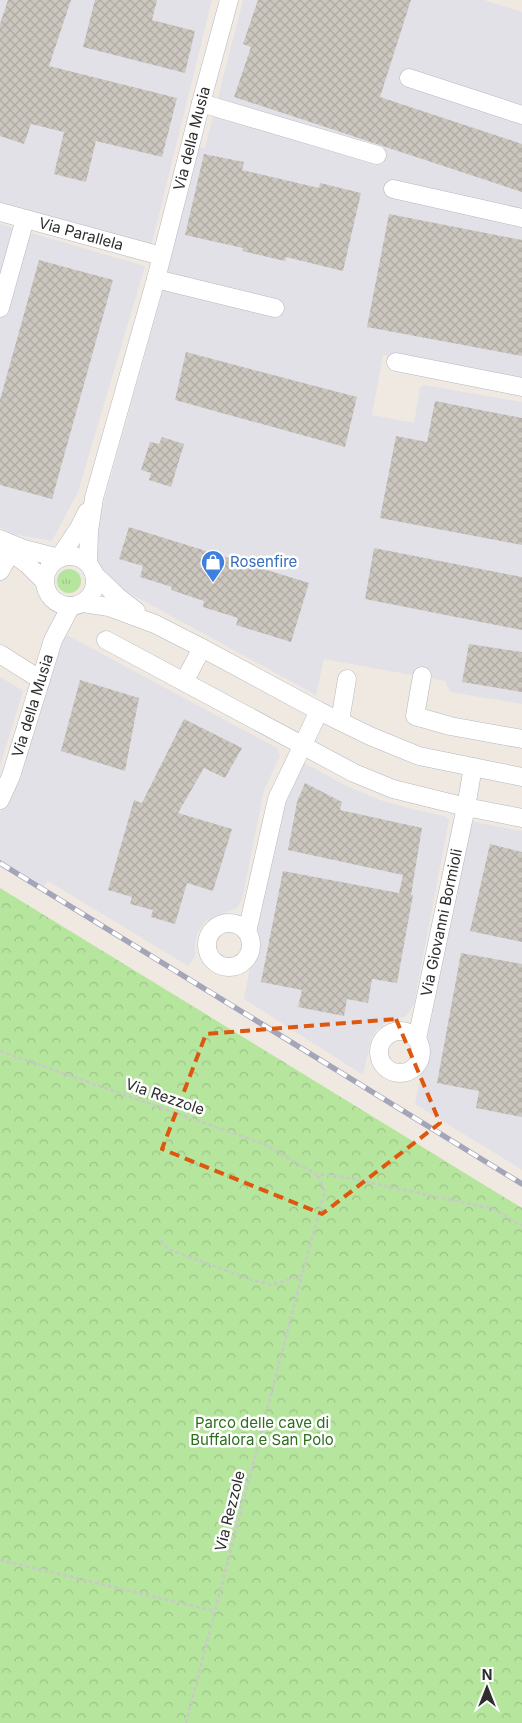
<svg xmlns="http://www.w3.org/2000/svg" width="522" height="1723" font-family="Inter,sans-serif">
	<defs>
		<pattern id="grass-tufts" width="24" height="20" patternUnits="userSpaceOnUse" patternTransform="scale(1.25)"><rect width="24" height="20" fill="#b6e59e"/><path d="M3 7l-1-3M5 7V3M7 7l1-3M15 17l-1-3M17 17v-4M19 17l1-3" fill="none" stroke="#9dc588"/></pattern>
		<pattern id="park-crowns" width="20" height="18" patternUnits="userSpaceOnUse" patternTransform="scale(1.25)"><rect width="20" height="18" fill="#b6e59e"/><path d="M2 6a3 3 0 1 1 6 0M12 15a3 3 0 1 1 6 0" fill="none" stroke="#9dc588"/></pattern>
		<pattern id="building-cross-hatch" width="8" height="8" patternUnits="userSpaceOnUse" patternTransform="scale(1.25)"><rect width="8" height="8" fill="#cbc7bf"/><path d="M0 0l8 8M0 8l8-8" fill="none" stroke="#afaba4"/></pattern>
	</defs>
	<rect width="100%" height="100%" fill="#efe9e1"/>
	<path fill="#e3e1e8" d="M0 0H212L151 247 0 207Z
		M243 0H484L522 12V380L383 355 372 415 414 423 420 388 424 385 522 402V704L450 692 445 681 324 659 316 695 118 587 105 575 98 558 96 542 98 523 163 290 195 146 205 148Z
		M0 224 145 266 78 492 52 541 13 534 0 527Z
		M65 634 277 748 279 752 280 756 264 790 242 900 237 908 206 921 198 932 195 944V957L188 966 48 881 43 887 0 861V813L9 797Z
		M0 677 23 691 0 766Z
		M304 763 347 786 380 800 412 809 444 816 449 820 414 1003 410 1011 406 1016 388 1022 377 1029 371 1039 363 1075 244 999 277 826 299 764Z
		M474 822 522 831V1170L415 1104 468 825Z"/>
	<path fill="url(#grass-tufts)" d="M57 581a12 12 0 1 1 24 0a12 12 0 1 1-24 0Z"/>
	<path fill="url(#park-crowns)" d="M0 888 522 1208V1723H0Z"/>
	<path fill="url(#building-cross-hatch)" d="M8 0H71L49 66 177 98 162 157 96 141 86 182 54 174 64 132 31 124 24 144 0 136V24Z
		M95 0H157L152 20 195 31 185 73 83 47Z
		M258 0H411L380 97 522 144V192L234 97 251 47 243 44Z
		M204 154 244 162 242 170 319 188 320 183 361 193 343 271 286 257 285 261 242 251 243 248 185 235Z
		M389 214 522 240V356L367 327Z
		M39 260 113 280 52 499 0 485V400Z
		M186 352 357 397 345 447 175 400Z
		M435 401 522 418V545L380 518 396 436 427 442Z
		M162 437 184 444 171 487 149 480 151 473 141 470 150 442 159 444Z
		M129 527 309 583 291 642 236 625 238 618 203 607 204 601 171 590 172 587 140 577 143 566 119 559Z
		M374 548 522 577V630L365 599Z
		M469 644 522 652V692L462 682Z
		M80 680 139 698 125 771 61 751Z
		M184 719 242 748 225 778 204 768 178 813 232 829 213 891 187 883 175 924 151 917 153 910 130 904 132 897 108 890 134 800 142 803Z
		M305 783 342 802 340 810 422 828 411 895H413L397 983 372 979 368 1003 347 999 344 1016 298 1007 302 990 261 982 283 871 399 893 403 875 288 850 297 802Z
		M490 844 522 852V942L470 931Z
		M461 953 522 964V1117L476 1108 479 1091 437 1083Z"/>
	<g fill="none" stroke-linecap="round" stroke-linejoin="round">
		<g stroke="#b4b7c1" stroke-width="19">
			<g id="minor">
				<path d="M409 78 522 115"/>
				<path d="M201 103 377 155"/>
				<path d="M393 189 522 218"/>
				<path id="s1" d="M0 212 161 256"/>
				<path d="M156 279 275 308"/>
				<path d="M0 308 25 219"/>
				<path d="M396 362 522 387"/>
				<path d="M0 539 24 549 59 558 79 528 87 512"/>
				<path d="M5 548 27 564 44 581"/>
				<circle cx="70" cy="581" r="25"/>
				<path id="s2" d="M88 563 89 531 94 498 156 279 201 103 229 0"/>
				<path d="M0 571 11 552"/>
				<path d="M94 574 118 597 136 611"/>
				<path d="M83 603 109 607 155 624 202 648 319 711 370 736 419 756 522 777"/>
				<path d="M106 640 354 773 393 789 466 807 522 818"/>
				<path d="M0 654 41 680"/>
				<path d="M422 676 415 716 450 726 522 739"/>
				<path d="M184 682 202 648"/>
				<path d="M340 721 347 679"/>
				<path id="s3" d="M0 800 11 776 53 640 71 606"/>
				<circle cx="229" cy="945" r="22"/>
				<path d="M247 932 277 799 319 711"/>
				<circle cx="400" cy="1052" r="21"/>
				<path id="s4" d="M417 1039 466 807 473 767"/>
			</g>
		</g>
		<path stroke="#c9c9c9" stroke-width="2.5" stroke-dasharray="4 2.5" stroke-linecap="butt" d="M0 1051 264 1144 317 1175H334L494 1209 522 1226
			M161 1240 168 1249 252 1280 272 1285 302 1275 325 1191 317 1175
			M0 1560 215 1611
			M186 1723 302 1275"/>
		<use href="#minor" stroke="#fff" stroke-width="18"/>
		<g stroke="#a3a6b8" stroke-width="5.5">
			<path id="rail" d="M0 863 522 1184"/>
		</g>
		<use href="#rail" stroke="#fff" stroke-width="4" stroke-dasharray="11" stroke-linecap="butt"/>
	</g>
	<path fill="none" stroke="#df570e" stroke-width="4" stroke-dasharray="10 6" stroke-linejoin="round" d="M396 1019 440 1123 322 1214 162 1149 206 1034Z"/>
	<defs>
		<g id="shop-pin" transform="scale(1.25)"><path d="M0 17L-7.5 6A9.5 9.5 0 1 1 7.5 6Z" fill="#3f7fe0" stroke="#fff"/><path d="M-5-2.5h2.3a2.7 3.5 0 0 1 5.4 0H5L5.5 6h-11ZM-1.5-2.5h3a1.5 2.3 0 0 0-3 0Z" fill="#fff"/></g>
	</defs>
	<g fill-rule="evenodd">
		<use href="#shop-pin" x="213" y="562"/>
	</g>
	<g text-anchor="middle" stroke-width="5" stroke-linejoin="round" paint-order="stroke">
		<g font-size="15" fill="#2e2e2e" stroke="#fff">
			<text dy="5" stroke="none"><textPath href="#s2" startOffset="438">Via della Musia</textPath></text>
			<text dy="5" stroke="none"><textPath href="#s1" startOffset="84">Via Parallela</textPath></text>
			<text dy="5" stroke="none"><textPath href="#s3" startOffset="100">Via della Musia</textPath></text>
			<text dy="5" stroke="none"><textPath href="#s4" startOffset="119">Via Giovanni Bormioli</textPath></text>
			<text transform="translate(165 1097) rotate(19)" y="5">Via Rezzole</text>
			<text transform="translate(230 1511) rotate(-76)" y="5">Via Rezzole</text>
		</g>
		<g font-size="15" fill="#366cbe" stroke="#fff" text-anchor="start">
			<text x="230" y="567">Rosenfire</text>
		</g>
		<g font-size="15" fill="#2c6e1b" stroke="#fff">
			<text x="262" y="1428">Parco delle cave di<tspan x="262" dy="17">Buffalora e San Polo</tspan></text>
		</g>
	</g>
	<g transform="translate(487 1688)" stroke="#ffffff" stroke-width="4" paint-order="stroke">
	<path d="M0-4L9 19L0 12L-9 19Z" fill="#2e2e2e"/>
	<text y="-8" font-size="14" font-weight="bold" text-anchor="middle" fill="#2e2e2e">N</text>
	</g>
</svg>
